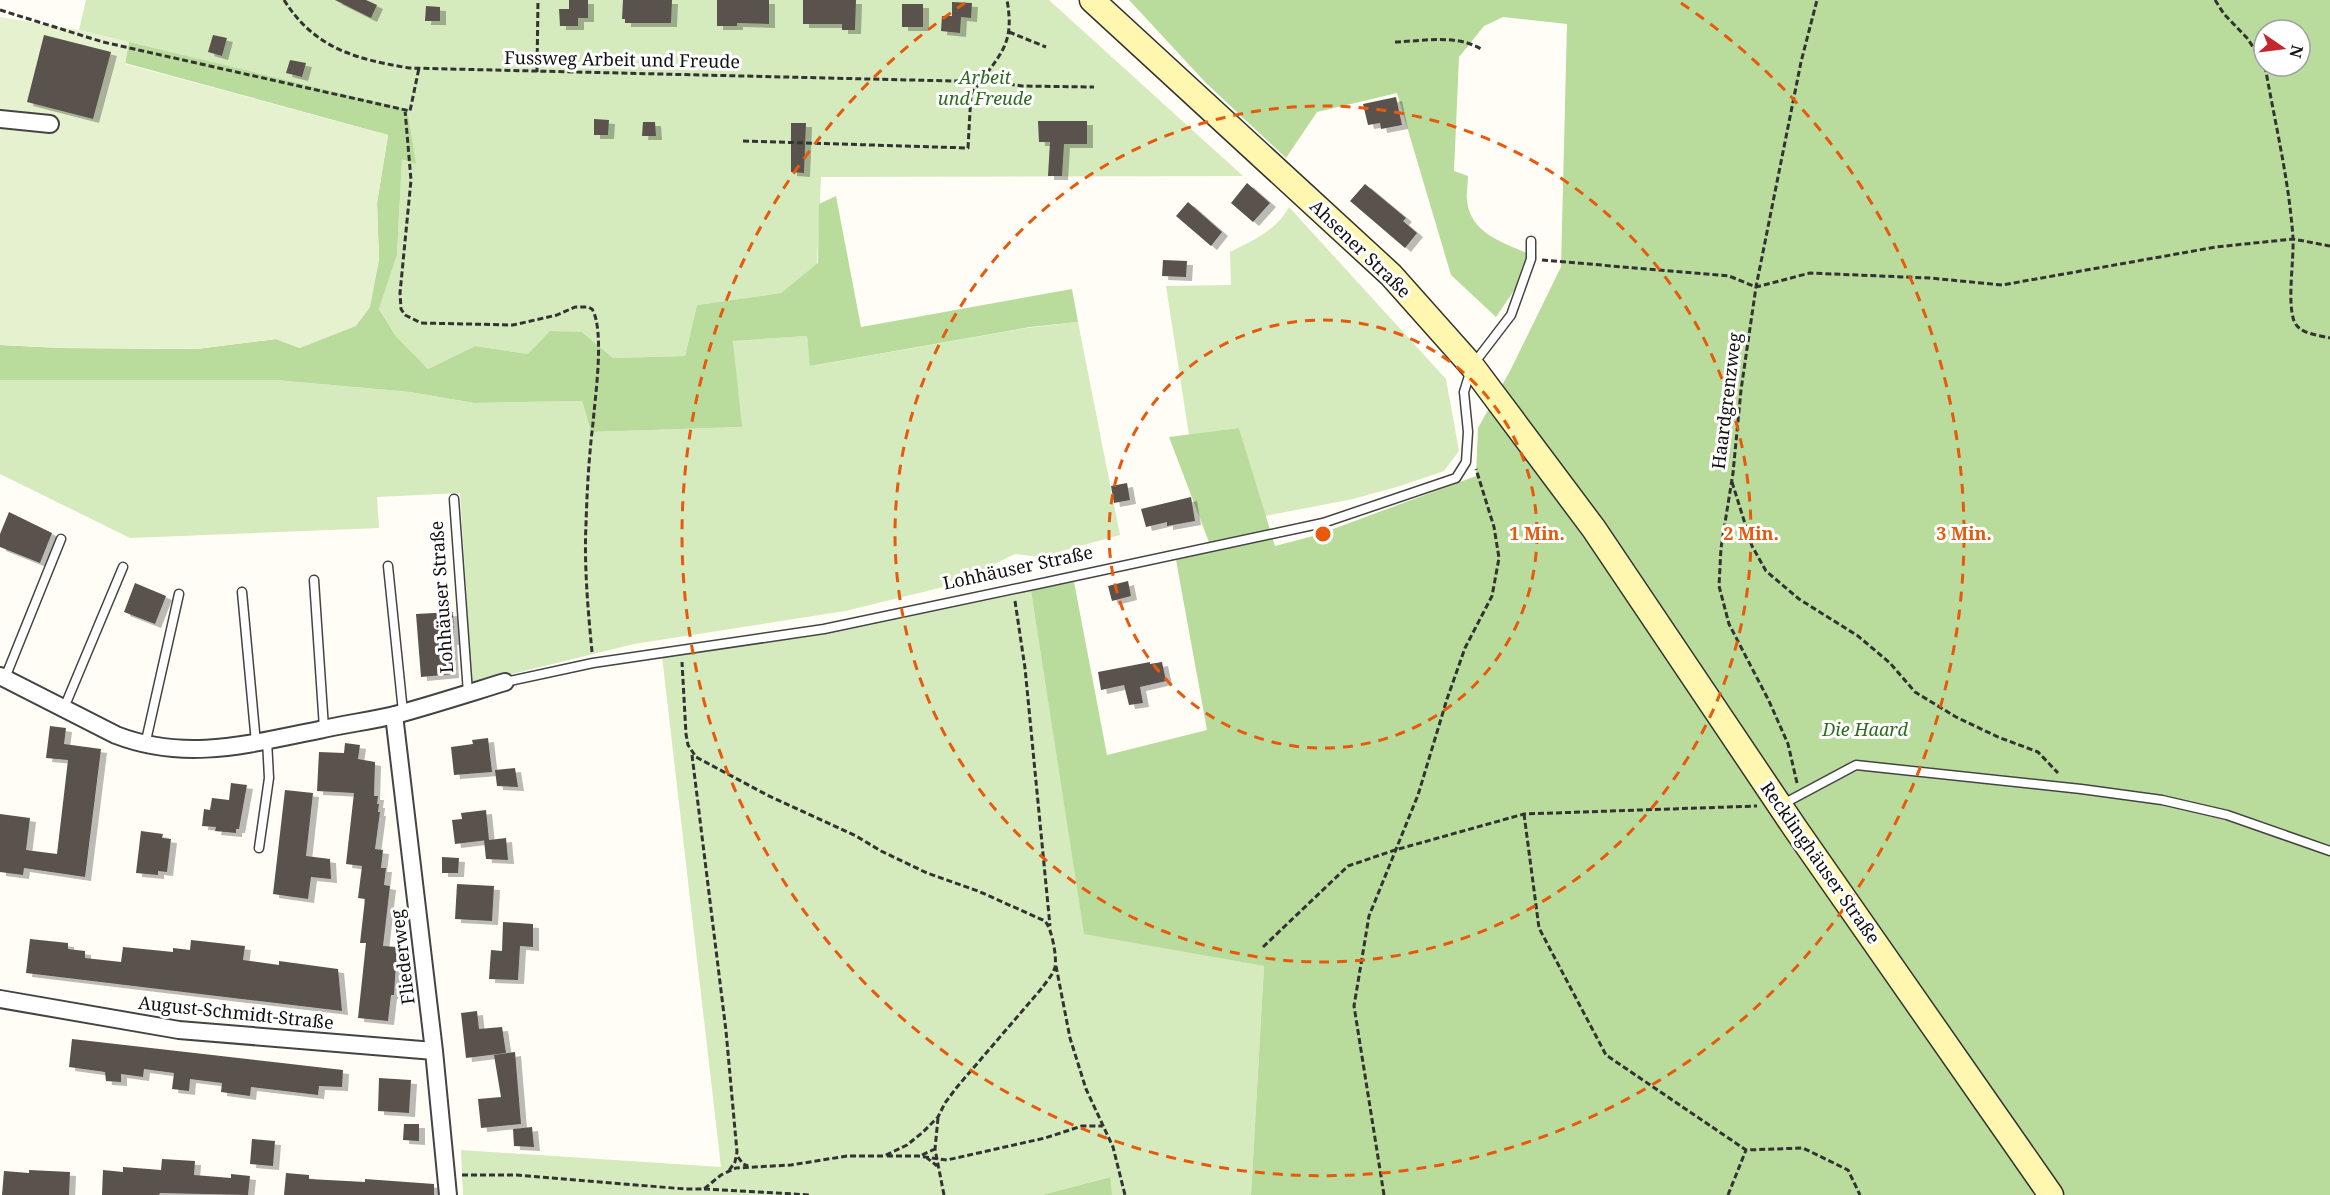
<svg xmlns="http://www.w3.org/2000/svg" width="2330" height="1195" font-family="'Noto Serif',serif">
	<defs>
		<filter id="shadow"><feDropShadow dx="6" dy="4" stdDeviation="0" flood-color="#0004"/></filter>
	</defs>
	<rect width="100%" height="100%" fill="#fffdf5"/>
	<path fill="#d5ebbd" d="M86 0H1049L1243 176 821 177 817 265 781 293 697 305 685 356 613 358 582 332 528 354 475 346 428 369 395 335 379 309 397 255 402 158 415 163 406 109 79 30Z
		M1289 207 1446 379 1459 451 1444 471 1400 486 1353 499 1265 516 1239 428 1189 435 1166 286 1231 285 1230 252C1252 241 1277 230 1289 207Z
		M1078 322 1120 535 1040 557 1015 554 952 585 845 611 634 644 472 684 460 493 377 497 379 528 130 538 0 474V380H276L410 392 474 403 582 401 591 432 741 427 733 341 807 336 811 366 1026 328Z
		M1031 591 1084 933 1264 966 1251 1195H1112L1109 1177 1042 1195H463L461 1150 721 1167 662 656 828 634Z"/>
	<path fill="#b9dc9c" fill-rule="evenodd" d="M1129 0H2330V1195H1251L1264 966 1084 934 1031 591 1074 582 1107 755 1207 730 1176 560 1212 550 1169 437 1239 428 1275 546 1317 535 1476 476 1478 428 1510 371 1561 267 1567 24 1503 17 1484 26 1459 57 1454 171 1468 176C1468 184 1466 193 1467 200 1470 236 1510 245 1537 257L1496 317 1451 275 1397 93 1317 112 1286 158 1206 83ZM2264 30H2300V66H2264Z
		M129 42 407 109 416 164 402 159 397 255 379 309 395 335 428 369 475 346 528 354 550 331 582 332 613 358 685 356 697 305 781 293 818 263 819 204 836 196 861 327 1072 289 1078 322 1030 327 810 366 807 336 733 341 742 427 591 432 582 401 474 403 410 392 276 380H0V345L62 348 196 349 276 339 300 348 379 260 377 203 388 135 125 63Z
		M1110 1177 1112 1195H1042Z"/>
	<path fill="#e6f2cf" d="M0 17 79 30 129 42 125 64 388 135 377 203 379 260 370 307 356 326 300 348 276 339 196 349 62 348 0 345Z"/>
	<path fill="#5a524d" filter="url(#shadow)" d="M335 0H366L377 5 371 18Z
		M569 0H588V18H578V26H560L559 9H569Z
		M623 0H672L671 23H625V19H622Z
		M717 0H769V24L737 23V26H717Z
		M803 0H856L855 30H842V24H803Z
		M952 2 972 3 971 18 961 17 960 33 941 31 942 16H952Z
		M902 4H923V27H902Z
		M426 6 440 7V21H425Z
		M44 35 111 52 93 119 27 102Z
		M213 35 227 38 222 56 208 52Z
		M290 60 306 63 302 77 286 73Z
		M1396 97 1402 125 1381 129 1380 123 1368 125 1363 104Z
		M594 119 609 120 608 135H594Z
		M1038 121H1087V144H1064L1062 176H1048L1050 142H1039Z
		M643 122H655L656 136H642Z
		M791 123H806L804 173 791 172Z
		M1247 183 1270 203 1253 222 1231 203Z
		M1365 184 1406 218 1403 221 1417 233 1405 248 1350 201Z
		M1188 202 1222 232 1211 246 1176 216Z
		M1163 260 1187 261 1186 277 1162 276Z
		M1127 483 1130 500 1114 503 1111 486Z
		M1191 497 1195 521 1167 526V522L1146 527 1141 509Z
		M9 512 52 533 40 563 0 547V534Z
		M1128 581 1131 596 1112 601 1108 586Z
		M135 583 166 596 155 624 124 612Z
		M453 612 454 641H451L453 674 421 677 416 614Z
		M1150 662V664L1162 662 1166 681 1140 687 1143 703 1129 705 1124 685 1101 690 1098 672Z
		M50 726 66 728 64 744 101 749 85 877 24 868 23 875 0 872V814L30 818 26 850 57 854 68 760 46 758Z
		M488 738 492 772 454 775 451 747 473 744 472 740Z
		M345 743 360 745 358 759 375 762 374 796H378L377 804H379L378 812H380L375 849 383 850 381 868H386L384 885 390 886 383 946 397 947 394 995H391L388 1021 358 1018 366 943H360L365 899 358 898 362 866 346 864 354 793 317 791 319 752 344 753Z
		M515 768 518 787 497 786 495 770Z
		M231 783 247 785 239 829H236V833L215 831 216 827 202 826 204 809 210 810 212 798 229 800Z
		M285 790 313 793 306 856 330 859 331 879 311 877 308 899 273 894Z
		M486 810 489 840 506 838 508 860 486 859 484 840H488L455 844 452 820 462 819 461 813Z
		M141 831 163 834 162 838 171 839 167 872 158 871V875L136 873Z
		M442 857 459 858 458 873H442Z
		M457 884 494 886 492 921 455 919Z
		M503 922 533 924V947L520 946 518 980 489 979 491 950 502 951Z
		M30 939 68 943V949L85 951V958L121 962 123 947 173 952V948L190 950 191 940 245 946 243 960 279 965V961L338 969 342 1011 26 973Z
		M477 1011 479 1029 502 1027 506 1053 466 1058 461 1013Z
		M72 1039 343 1070 342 1087 319 1086 318 1095 251 1087 250 1096 221 1092 222 1083 190 1079 189 1091 172 1089 174 1073 144 1069 143 1077 121 1074V1082L106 1081 105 1072 69 1067Z
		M515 1052 521 1124 481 1128 478 1099 501 1097 494 1055Z
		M379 1078 411 1080 409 1113 378 1111Z
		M404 1124H419V1141L403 1140Z
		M532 1127 534 1147 514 1146 513 1129Z
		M252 1139 275 1141 273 1166 250 1164Z
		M162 1159 195 1161 194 1175 231 1178V1174L250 1176 248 1195 160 1193 159 1195H102L103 1170 123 1172V1167L161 1170Z
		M29 1170 70 1172 69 1195H2L4 1171 29 1173Z
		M286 1173 309 1175V1179L365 1182V1179L434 1184V1195H284Z"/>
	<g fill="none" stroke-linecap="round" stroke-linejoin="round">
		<g stroke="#444" stroke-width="11">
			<path id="service" d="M454 499 468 693
				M388 566 403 712
				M314 580 324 728
				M242 592 256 743
				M5 678 61 539
				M505 682 593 663 824 629 1038 584 1323 523 1456 478 1466 462 1468 432 1464 392 1472 366 1511 315 1531 259V241
				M64 708 123 567
				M145 745 179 594
				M1783 804 1856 765 2081 789 2162 800 2227 815 2330 851
				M259 848 269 778 267 740"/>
		</g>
		<g stroke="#444" stroke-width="20">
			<path id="minor" d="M0 119 50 124
				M0 676 116 735C186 762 248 744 319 730 344 724 370 721 395 715 432 705 469 693 505 682
				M394 715 434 1051 448 1195
				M0 999 179 1030 434 1051"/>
		</g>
		<g stroke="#333" stroke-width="27">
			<path id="secondary" d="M1092 0 1391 275 1472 366 1594 529 1795 828 2051 1195"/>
		</g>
		<path stroke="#333" stroke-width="3" stroke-dasharray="6 3" stroke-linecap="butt" d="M284 0C315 49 356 59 409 68L952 81 982 80C1004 50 1014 40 1007 0
			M2215 0 2224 14 2247 38 2264 63
			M0 10 103 42 410 111 419 68
			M1009 32 1046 47
			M1395 42C1424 41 1456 34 1481 49
			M2265 66C2275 123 2289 180 2293 238 2294 261 2287 301 2294 321 2299 334 2318 335 2330 338
			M537 72 538 0
			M405 110 411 180 400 293 401 309 405 315 421 323 513 325 557 315 575 307H588L592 309C605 330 595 398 593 423 589 456 587 490 586 524 584 566 588 610 592 652
			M743 141 968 148 971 94 982 80 1022 86 1094 87
			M1542 260 1729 276 1756 287 1810 273 1930 278 2002 285 2216 247 2293 239 2330 246
			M1732 482 1752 546 1766 571 1799 599 1858 636 1890 663 1915 692 1956 717 1998 737 2038 752 2058 773
			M1015 601 1025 668 1050 926
			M692 755 726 1031 737 1152 735 1162 728 1172
			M1797 783 1788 744 1769 701 1729 624 1719 586 1721 548 1733 473 1741 390 1756 287 1801 62 1817 0
			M1524 814 1539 928 1606 1055 1746 1150 1803 1148 1848 1170 1860 1195
			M1263 947 1348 866 1395 850 1524 814 1757 806
			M1056 966 1070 1038 1086 1089 1113 1147 1125 1195
			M938 1118 935 1149 944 1195
			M922 1155 935 1149
			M887 1156H918L947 1160 1045 1138 1082 1126H1103
			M738 1157 743 1164 748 1166
			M926 1157 937 1166
			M462 1175H517L685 1189H704L721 1175 736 1168 791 1165 847 1156H884L907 1145 923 1132 938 1117 945 1103 957 1087 1042 988C1046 982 1053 975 1055 967 1057 957 1052 929 1045 921L978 891 927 873 881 851 856 836 767 795 696 757 688 745 686 734 682 662
			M704 1189 811 1195
			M1384 1195 1354 1006 1369 916 1418 795 1447 699 1465 648 1492 596 1499 558 1494 527 1476 469
			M1728 1195 1746 1150"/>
		<use href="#service" stroke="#fff" stroke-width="8"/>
		<use href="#minor" stroke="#fff" stroke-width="16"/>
		<use href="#secondary" stroke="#fff6b0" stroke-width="24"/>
	</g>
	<g fill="none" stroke="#e8590c" stroke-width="3" stroke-dasharray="10 8">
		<circle cx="1323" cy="534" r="214"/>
		<circle cx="1323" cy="534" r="428"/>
		<path d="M1681 3A641 641 0 1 1 965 3"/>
	</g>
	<g text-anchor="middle" stroke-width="6" stroke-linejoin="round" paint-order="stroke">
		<g font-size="18" fill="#111" stroke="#fff">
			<text transform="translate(622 60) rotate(1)" y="6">Fussweg Arbeit und Freude</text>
			<text transform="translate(1360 249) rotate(44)" y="6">Ahsener Straße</text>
			<text transform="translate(1727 401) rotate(-83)" y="6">Haardgrenzweg</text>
			<text transform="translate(1018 568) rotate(-12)" y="6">Lohhäuser Straße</text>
			<text transform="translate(442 597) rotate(-94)" y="6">Lohhäuser Straße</text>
			<text transform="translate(1820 863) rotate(55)" y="6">Recklinghäuser Straße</text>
			<text transform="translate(403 957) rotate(-97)" y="6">Fliederweg</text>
			<text transform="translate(236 1013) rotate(6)" y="6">August-Schmidt-Straße</text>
		</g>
		<g font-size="18" font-style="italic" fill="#2f6b1f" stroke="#fff">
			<text x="985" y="84">Arbeit<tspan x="985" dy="21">und Freude</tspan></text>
			<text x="1865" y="736">Die Haard</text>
		</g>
	</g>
	<circle cx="1323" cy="534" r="9" fill="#e8590c" stroke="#fff" stroke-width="3"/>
	<g font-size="18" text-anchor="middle" font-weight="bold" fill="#e8590c" stroke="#fff" stroke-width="6" stroke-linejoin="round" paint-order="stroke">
		<text x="1537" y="540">1 Min.</text>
		<text x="1751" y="540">2 Min.</text>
		<text x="1964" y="540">3 Min.</text>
	</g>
	<g transform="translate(2282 48) rotate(104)"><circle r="28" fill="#ffffff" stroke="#a0a0a0" stroke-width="1.5"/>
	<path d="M0-4.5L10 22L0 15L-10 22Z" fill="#c4262e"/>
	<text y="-9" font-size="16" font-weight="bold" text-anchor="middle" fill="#111111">N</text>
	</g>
</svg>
